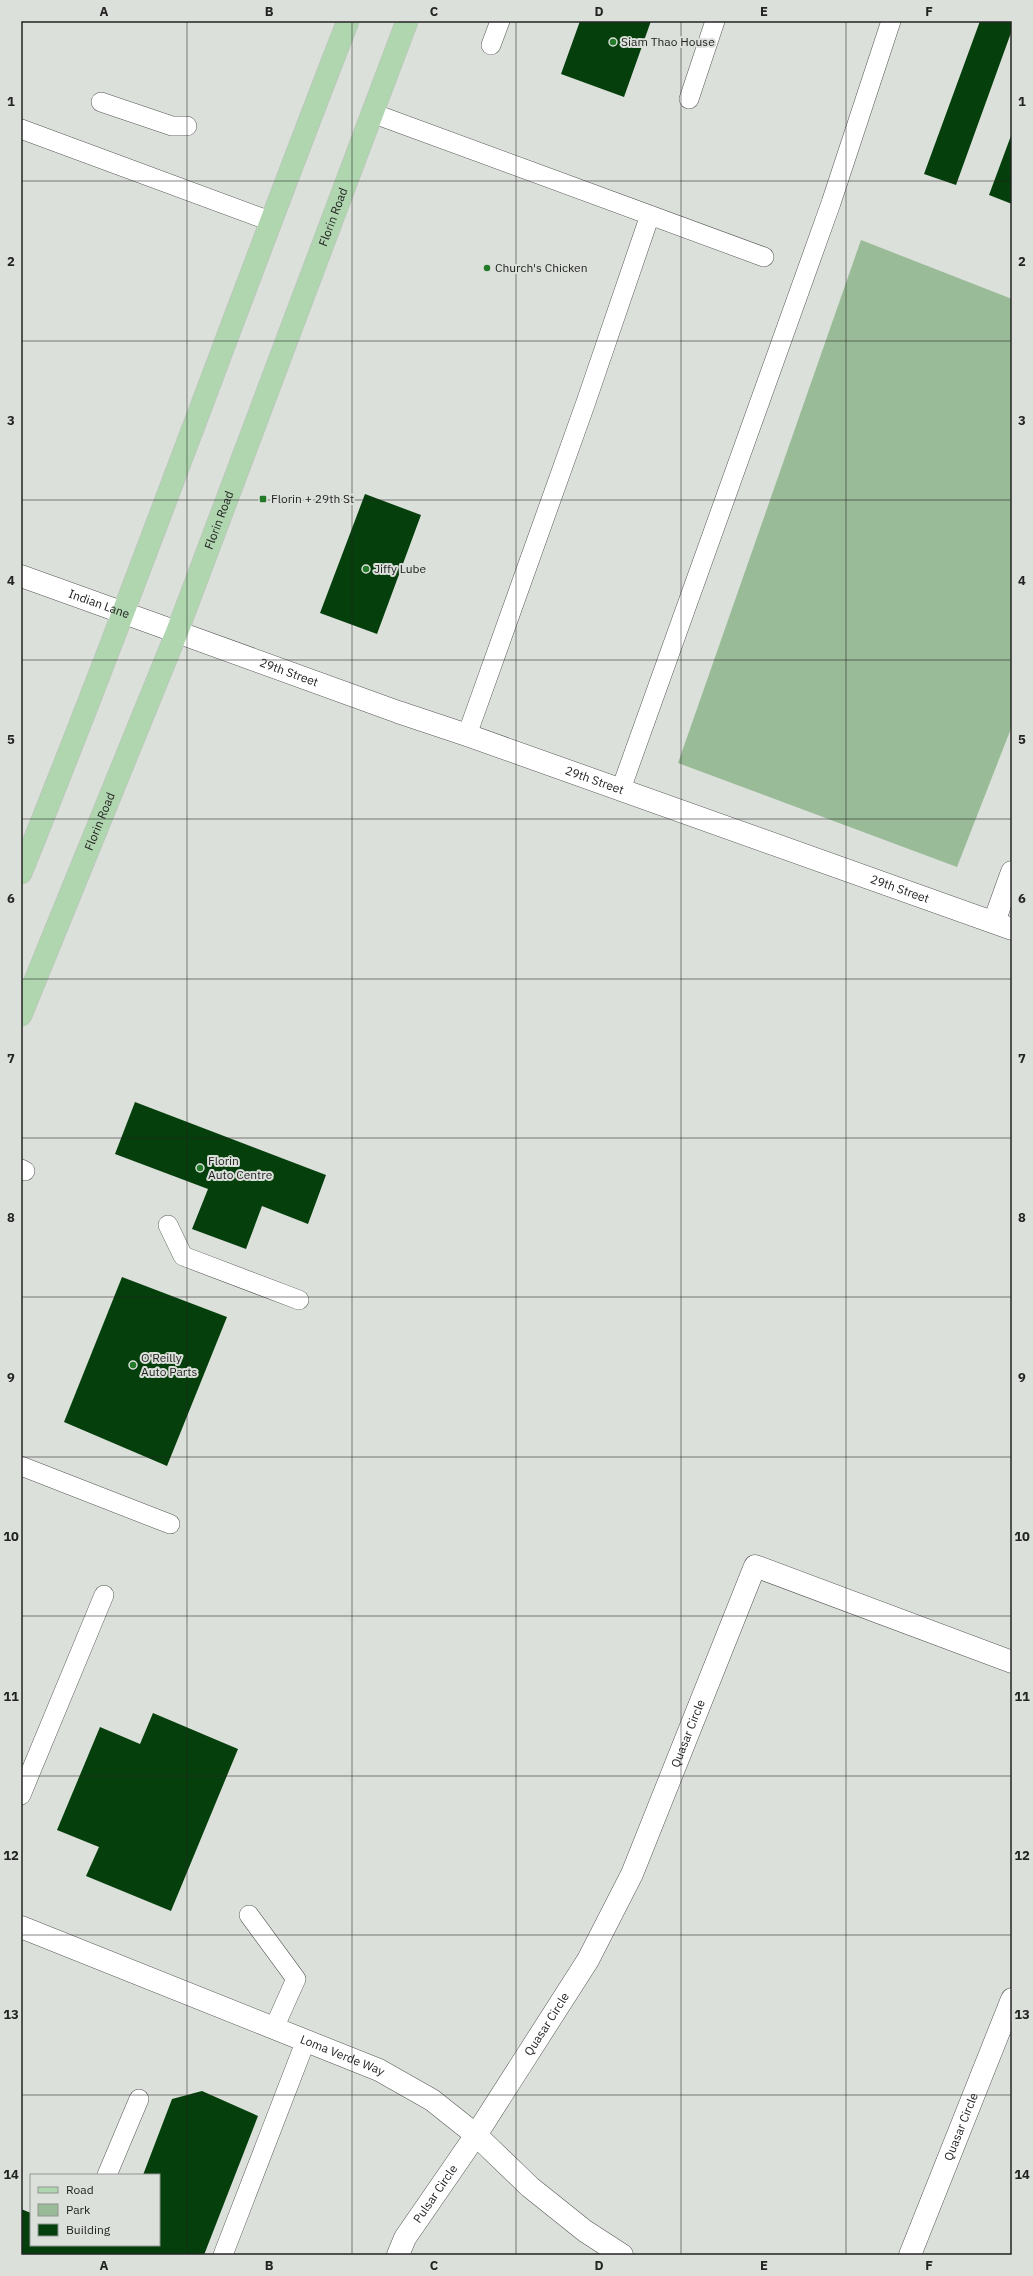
<svg xmlns="http://www.w3.org/2000/svg" width="1033" height="2276" font-family="'IBM Plex Sans',sans-serif">
	<rect width="100%" height="100%" fill="#dce0db"/>
	<path fill="#99bb97" d="M861 240 1012 299V726L957 867 678 763Z"/>
	<path fill="#05400c" d="M580 21H651L624 97 561 74Z
		M980 21H1012V30L956 185 924 174Z
		M1012 133V204L989 195Z
		M365 494 421 515 377 634 320 613Z
		M135 1102 326 1175 308 1224 262 1206 246 1249 192 1229 208 1189 115 1154Z
		M122 1277 227 1317 167 1466 64 1422Z
		M153 1713 238 1749 171 1911 86 1876 99 1847 57 1830 100 1727 140 1744Z
		M202 2091 258 2116 204 2255H21V2209L31 2213V2245H159V2175H143L172 2099Z"/>
	<g fill="none" stroke-linecap="round" stroke-linejoin="round">
		<g stroke="#565956" stroke-width="20">
			<path id="service" d="M491 45 500 21
				M689 99 715 21
				M101 102 172 126H187
				M372 113 764 257
				M21 129 270 221
				M467 735 586 402 650 215
				M621 789 831 203 891 21
				M21 1169 25 1171
				M168 1225 183 1256 299 1300
				M21 1466 170 1524
				M21 1795 104 1595
				M249 1915 296 1979 274 2028
				M107 2175 139 2099
				M223 2255 306 2040"/>
		</g>
		<g stroke="#565956" stroke-width="23">
			<g id="minor">
				<path id="s1" d="M21 576 177 632"/>
				<path d="M994 922 1012 872"/>
				<path id="s2" d="M21 1927 379 2070 432 2100 476 2135 530 2187 585 2231 622 2255"/>
				<path id="s3" d="M398 2255 405 2238 476 2135 588 1960 632 1874 755 1566 1012 1662"/>
				<path id="s4" d="M910 2255 1012 1999"/>
			</g>
		</g>
		<g stroke="#565956" stroke-width="23">
			<g id="tertiary">
				<path id="s5" d="M177 632 398 712 467 735 1012 929"/>
			</g>
		</g>
		<g stroke="#bdbdbd" stroke-width="23">
			<g id="primary">
				<path d="M21 873C135 591 237 305 348 21"/>
				<path id="s6" d="M21 1015 177 632 407 21"/>
			</g>
		</g>
		<use href="#service" stroke="#fff" stroke-width="19"/>
		<use href="#minor" stroke="#fff" stroke-width="22"/>
		<use href="#tertiary" stroke="#fff" stroke-width="22"/>
		<use href="#primary" stroke="#b0d6b0" stroke-width="22"/>
	</g>
	<path fill="none" stroke="#222322" stroke-width="1" stroke-opacity="0.55" d="M187 21V2255M352 21V2255M516 21V2255M681 21V2255M846 21V2255M21 181H1012M21 341H1012M21 500H1012M21 660H1012M21 819H1012M21 979H1012M21 1138H1012M21 1297H1012M21 1457H1012M21 1616H1012M21 1776H1012M21 1935H1012M21 2095H1012"/>
	<g fill="#237b29" stroke="#dce0db" stroke-width="1.5">
		<circle cx="613" cy="42" r="4"/>
		<circle cx="487" cy="268" r="4"/>
		<rect x="259" y="495" width="8" height="8" rx="2"/>
		<circle cx="366" cy="569" r="4"/>
		<circle cx="200" cy="1168" r="4"/>
		<circle cx="133" cy="1365" r="4"/>
	</g>
	<g text-anchor="middle" stroke-width="4" stroke-linejoin="round" paint-order="stroke">
		<g font-size="12" fill="#222322" stroke="#dce0db" text-anchor="start">
			<text x="621" y="46">Siam Thao House</text>
			<text x="495" y="272">Church's Chicken</text>
			<text x="271" y="503">Florin + 29th St</text>
			<text x="374" y="573">Jiffy Lube</text>
			<text x="208" y="1165">Florin<tspan x="208" dy="14">Auto Centre</tspan></text>
			<text x="141" y="1362">O'Reilly<tspan x="141" dy="14">Auto Parts</tspan></text>
		</g>
		<g font-size="12" fill="#222322" stroke="#dce0db">
			<text dy="4" stroke="none"><textPath href="#s6" startOffset="857">Florin Road</textPath></text>
			<text dy="4" stroke="none"><textPath href="#s6" startOffset="533">Florin Road</textPath></text>
			<text dy="4" stroke="none"><textPath href="#s1" startOffset="83">Indian Lane</textPath></text>
			<text dy="4" stroke="none"><textPath href="#s5" startOffset="119">29th Street</textPath></text>
			<text dy="4" stroke="none"><textPath href="#s5" startOffset="443">29th Street</textPath></text>
			<text dy="4" stroke="none"><textPath href="#s6" startOffset="209">Florin Road</textPath></text>
			<text dy="4" stroke="none"><textPath href="#s5" startOffset="767">29th Street</textPath></text>
			<text dy="4" stroke="none"><textPath href="#s3" startOffset="599">Quasar Circle</textPath></text>
			<text dy="4" stroke="none"><textPath href="#s3" startOffset="275">Quasar Circle</textPath></text>
			<text dy="4" stroke="none"><textPath href="#s2" startOffset="346">Loma Verde Way</textPath></text>
			<text dy="4" stroke="none"><textPath href="#s4" startOffset="138">Quasar Circle</textPath></text>
			<text dy="4" stroke="none"><textPath href="#s3" startOffset="72">Pulsar Circle</textPath></text>
		</g>
	</g>
	<rect width="1033" height="2276" fill="none" stroke="#dce0db" stroke-width="44"/>
	<rect x="30" y="2174" width="130" height="72" fill="#dce0db" stroke="#929491"/>
	<rect x="38" y="2187" width="20" height="6" fill="#b0d6b0" stroke="#929491"/>
	<text x="66" y="2194" font-size="12" fill="#222322">Road</text>
	<rect x="38" y="2204" width="20" height="12" fill="#99bb97" stroke="#929491"/>
	<text x="66" y="2214" font-size="12" fill="#222322">Park</text>
	<rect x="38" y="2224" width="20" height="12" fill="#05400c" stroke="#929491"/>
	<text x="66" y="2234" font-size="12" fill="#222322">Building</text>
	<rect x="22" y="22" width="989" height="2232" fill="none" stroke="#222322" stroke-width="1.5"/>
	<g font-size="13" text-anchor="middle" font-weight="bold" fill="#222322">
		<text x="104" y="16">A</text>
		<text x="269" y="16">B</text>
		<text x="434" y="16">C</text>
		<text x="599" y="16">D</text>
		<text x="764" y="16">E</text>
		<text x="929" y="16">F</text>
		<text x="11" y="106">1</text>
		<text x="1022" y="106">1</text>
		<text x="11" y="266">2</text>
		<text x="1022" y="266">2</text>
		<text x="11" y="425">3</text>
		<text x="1022" y="425">3</text>
		<text x="11" y="585">4</text>
		<text x="1022" y="585">4</text>
		<text x="11" y="744">5</text>
		<text x="1022" y="744">5</text>
		<text x="11" y="903">6</text>
		<text x="1022" y="903">6</text>
		<text x="11" y="1063">7</text>
		<text x="1022" y="1063">7</text>
		<text x="11" y="1222">8</text>
		<text x="1022" y="1222">8</text>
		<text x="11" y="1382">9</text>
		<text x="1022" y="1382">9</text>
		<text x="11" y="1541">10</text>
		<text x="1022" y="1541">10</text>
		<text x="11" y="1701">11</text>
		<text x="1022" y="1701">11</text>
		<text x="11" y="1860">12</text>
		<text x="1022" y="1860">12</text>
		<text x="11" y="2019">13</text>
		<text x="1022" y="2019">13</text>
		<text x="11" y="2179">14</text>
		<text x="1022" y="2179">14</text>
		<text x="104" y="2270">A</text>
		<text x="269" y="2270">B</text>
		<text x="434" y="2270">C</text>
		<text x="599" y="2270">D</text>
		<text x="764" y="2270">E</text>
		<text x="929" y="2270">F</text>
	</g>
</svg>
